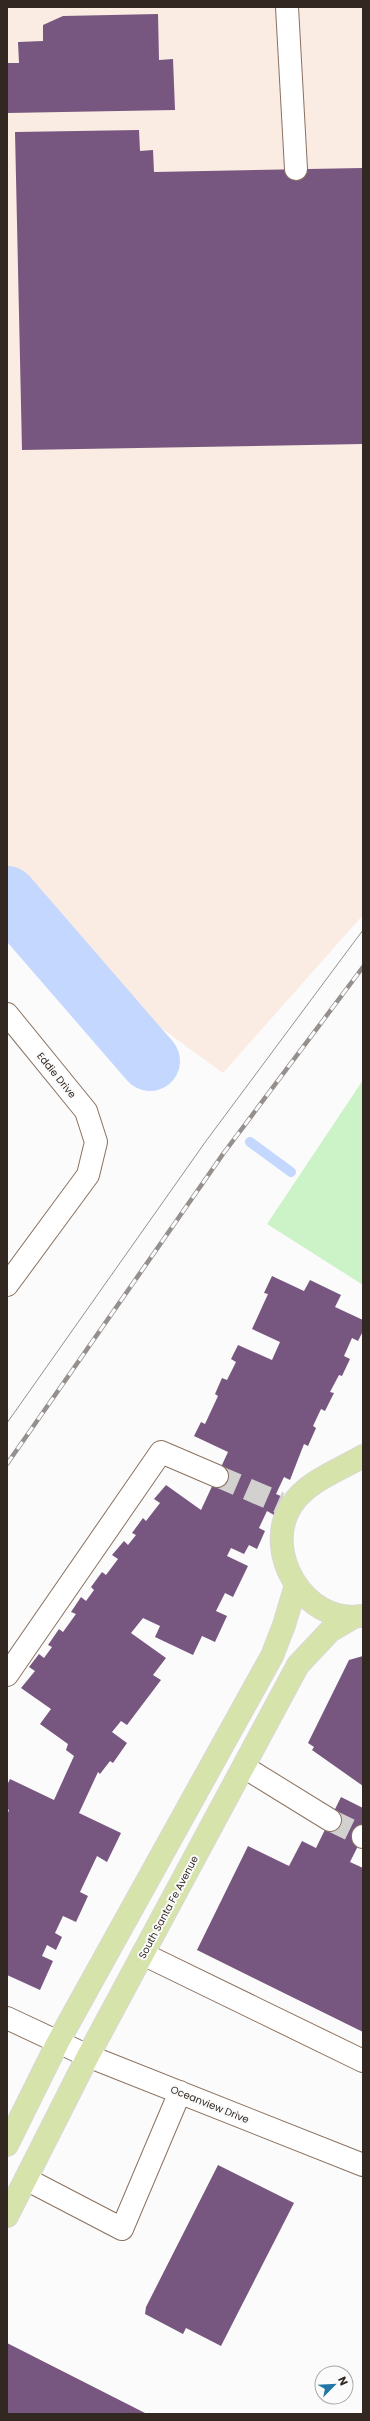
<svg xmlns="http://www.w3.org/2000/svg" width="370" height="2421" font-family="Poppins,sans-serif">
	<rect width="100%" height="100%" fill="#fbfbfb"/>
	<path fill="#faece3" d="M7 7H363V915L223 1073 7 916Z"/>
	<path fill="#ccf3c8" d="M363 1080V1285L267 1224Z"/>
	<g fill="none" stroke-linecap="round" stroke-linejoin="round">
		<path stroke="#c4d7ff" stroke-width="10" d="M250 1142 291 1172"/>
		<path stroke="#c4d7ff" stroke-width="60" d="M7 896 150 1061"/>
	</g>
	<path fill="#77577f" d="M158 14 159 60 173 59 175 110 7 113V63H19L18 42 43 41V25L63 16Z
		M139 130 140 151 153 150 154 172 363 168V444L22 450 15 132Z
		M272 1276 304 1291 310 1280 341 1295 335 1307 363 1320V1331L358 1341 352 1338 344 1356 350 1359 342 1376 339 1375 330 1392 334 1393 325 1411 321 1409 313 1426 316 1428 308 1446 304 1444 290 1480 284 1477 276 1494 283 1497 274 1515 267 1511 259 1528 265 1531 257 1549 249 1545 244 1554 231 1548 227 1556 248 1566 233 1597 225 1593 216 1611 227 1616 215 1642 202 1636 193 1655 155 1637 160 1626 143 1618 131 1633 166 1658 153 1675 161 1680 127 1725 121 1721 112 1732 127 1743 113 1763 110 1761 100 1774 98 1772 79 1813 121 1833 107 1862 97 1856 80 1892 88 1896 76 1922 63 1916 55 1933 62 1937 56 1950 47 1945 42 1956 53 1961 40 1990 7 1975V1815L9 1810 7 1809V1785L10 1779 54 1800 74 1756 66 1750 68 1744 40 1724 51 1709 21 1688 35 1671 29 1667 39 1654 44 1658 52 1647 48 1645 59 1629 63 1632 76 1614 71 1612 81 1597 86 1601 94 1590 91 1587 102 1572 106 1575 118 1559 112 1555 124 1541 128 1545 136 1535 132 1533 143 1518 146 1521 160 1503 154 1499 166 1485 201 1510 228 1452 194 1436 201 1422 205 1424 218 1396 215 1394 222 1378 227 1380 236 1362 231 1359 238 1345 272 1360 280 1342 252 1329 268 1294 264 1293Z
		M363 1656V1786L312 1750 314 1747 308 1743 349 1660Z
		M341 1797 363 1808V1836L350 1862 363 1868V2032L197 1950 248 1846 289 1866 302 1841 316 1848Z
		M218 2165 294 2203 221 2346 186 2328 183 2334 145 2314 146 2307Z
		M7 2343 147 2414H7Z"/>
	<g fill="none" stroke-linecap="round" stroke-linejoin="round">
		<path stroke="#d3d1cf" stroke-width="22" stroke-dasharray="22 11" stroke-linecap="butt" d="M217 1476 280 1503
			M330 1820 363 1836"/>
		<g stroke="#8a7261" stroke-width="24">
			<path id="minor" d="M287 7 296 169
				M7 1014 86 1111 96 1142 88 1175 7 1285
				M7 1675 161 1452 217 1476
				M244 1767 330 1820
				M363 1836V1837
				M143 1954 363 2061
				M7 2018 88 2056 363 2165
				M26 2179 122 2229 180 2092"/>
		</g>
		<g stroke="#dad8d7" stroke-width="24">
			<path id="major" d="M360 1616C305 1624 262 1552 291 1506 307 1481 338 1471 363 1456
				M7 2145 58 2042 272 1656 284 1625 296 1585
				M7 2216 88 2056 298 1665 330 1631 354 1617"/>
		</g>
		<use href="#minor" stroke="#fff" stroke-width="22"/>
		<use href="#major" stroke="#d6e3aa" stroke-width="22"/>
		<path stroke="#95908d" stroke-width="1" d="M7 1423 206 1141 363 930"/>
		<g stroke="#95908d" stroke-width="4.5">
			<path id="rail" d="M7 1464 223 1154 363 967"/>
		</g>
		<use href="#rail" stroke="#fbfbfb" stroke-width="3" stroke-dasharray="9" stroke-linecap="butt"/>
	</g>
	<g text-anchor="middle" stroke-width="4" stroke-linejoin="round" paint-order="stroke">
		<g font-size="10" fill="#322821" stroke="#fbfbfb">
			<text transform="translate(57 1075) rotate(51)" y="4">Eddie Drive</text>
			<text transform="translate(168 1907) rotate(-62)" y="4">South Santa Fe Avenue</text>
			<text transform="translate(210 2104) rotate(22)" y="4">Oceanview Drive</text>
		</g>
	</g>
	<rect width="370" height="2421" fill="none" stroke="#322821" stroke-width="16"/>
	<g transform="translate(334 2385) rotate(66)"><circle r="19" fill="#fbfbfb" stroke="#aba7a4"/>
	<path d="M0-3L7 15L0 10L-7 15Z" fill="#2377a7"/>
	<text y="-6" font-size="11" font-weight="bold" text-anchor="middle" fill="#322821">N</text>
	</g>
</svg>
